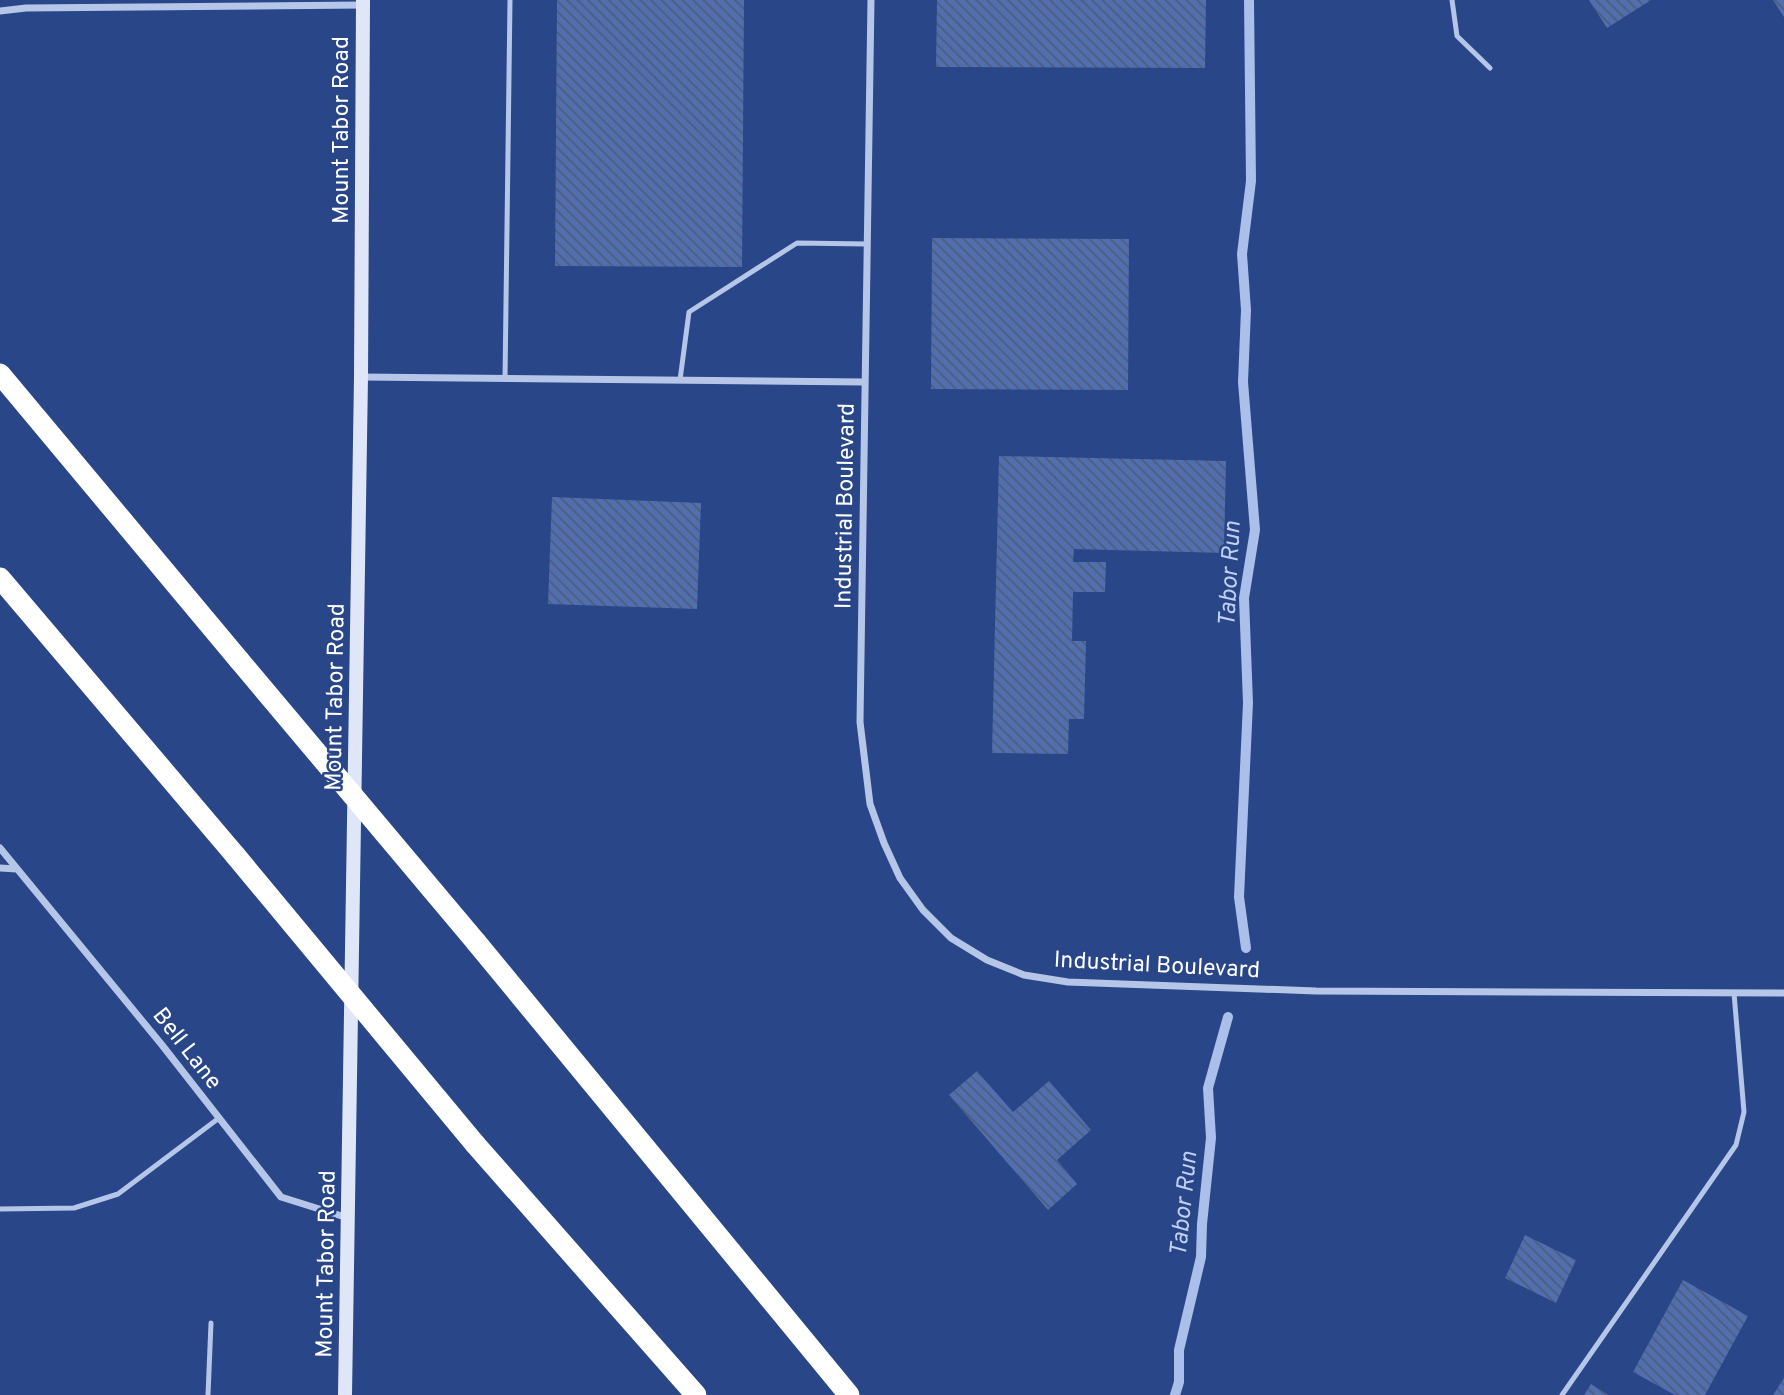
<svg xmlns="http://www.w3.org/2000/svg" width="1784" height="1395" font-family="Overpass,sans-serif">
	<defs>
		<pattern id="building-back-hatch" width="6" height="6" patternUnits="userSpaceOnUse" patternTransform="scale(1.75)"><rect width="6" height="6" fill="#516faf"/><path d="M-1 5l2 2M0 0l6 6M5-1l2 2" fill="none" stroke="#4e5c79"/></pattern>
	</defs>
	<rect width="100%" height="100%" fill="#294688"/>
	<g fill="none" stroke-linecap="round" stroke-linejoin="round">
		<path stroke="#aabfe9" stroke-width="10" d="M1246 948 1239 897 1248 703 1244 598 1255 530 1243 382 1246 310 1242 254 1251 181 1249 0
			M1175 1395 1179 1382V1350L1201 1257 1202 1224 1211 1138 1208 1088 1228 1017"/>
	</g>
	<path fill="url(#building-back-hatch)" d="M557 0H744L742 267 555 266Z
		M937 0H1206L1205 68 936 67Z
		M1589 0H1651L1607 28Z
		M1773 0H1784V17Z
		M932 238 1129 239 1128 390 931 389Z
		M999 456 1226 461 1224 553 1074 549 1073 562H1106L1105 592H1073L1072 641H1086L1084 719H1069L1068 754 992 753Z
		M552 497 701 503 697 609 548 604Z
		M977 1071 1013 1112 1049 1081 1091 1130 1057 1160 1077 1184 1048 1210 949 1095Z
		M1525 1235 1576 1260 1556 1303 1505 1278Z
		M1683 1280 1748 1316 1705 1395H1675L1633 1372Z
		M1784 1378V1395H1773Z
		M1591 1384 1608 1395H1584Z"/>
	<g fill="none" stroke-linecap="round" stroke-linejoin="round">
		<path stroke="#b5c6e8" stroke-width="5" d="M1452 0 1457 36 1490 68
			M505 379 510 0
			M680 380 689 312 797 243 867 244
			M0 1209 74 1208 118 1194 219 1118
			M208 1395 211 1323
			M1562 1395 1736 1145 1744 1112 1734 993"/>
		<path stroke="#b5c6e8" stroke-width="7" d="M871 0 860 722 870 804 884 843 900 878 923 910 951 938 987 960 1024 975 1068 982 1316 991 1784 993
			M0 11 26 8 363 5
			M361 377 864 382
			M0 848 162 1045 281 1197 348 1218
			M0 868 17 869"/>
		<path stroke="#dfe6f8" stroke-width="14" d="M345 1395 361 377 363 0"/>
		<path stroke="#fff" stroke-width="21" d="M0 374 239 660
			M0 578 235 855
			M476 942 849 1395
			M475 1144 696 1395"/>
		<path stroke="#fff" stroke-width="21" d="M239 660 476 942
			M235 855 475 1144"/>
	</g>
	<g text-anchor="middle" stroke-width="5" stroke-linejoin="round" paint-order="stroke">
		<g font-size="23" fill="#fff" stroke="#294688">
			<text transform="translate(340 130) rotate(-90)" y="8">Mount Tabor Road</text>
			<text transform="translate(844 506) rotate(-89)" y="8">Industrial Boulevard</text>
			<text transform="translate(334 697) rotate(-89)" y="8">Mount Tabor Road</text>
			<text transform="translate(1157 964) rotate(3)" y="8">Industrial Boulevard</text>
			<text transform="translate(188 1048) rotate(52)" y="8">Bell Lane</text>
			<text transform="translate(325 1264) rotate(-89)" y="8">Mount Tabor Road</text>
		</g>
		<g font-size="24" font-style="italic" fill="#c1d0f0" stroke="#294688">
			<text transform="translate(1229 574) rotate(-87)" y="8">Tabor Run</text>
			<text transform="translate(1183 1204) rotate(-84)" y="8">Tabor Run</text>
		</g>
	</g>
</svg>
